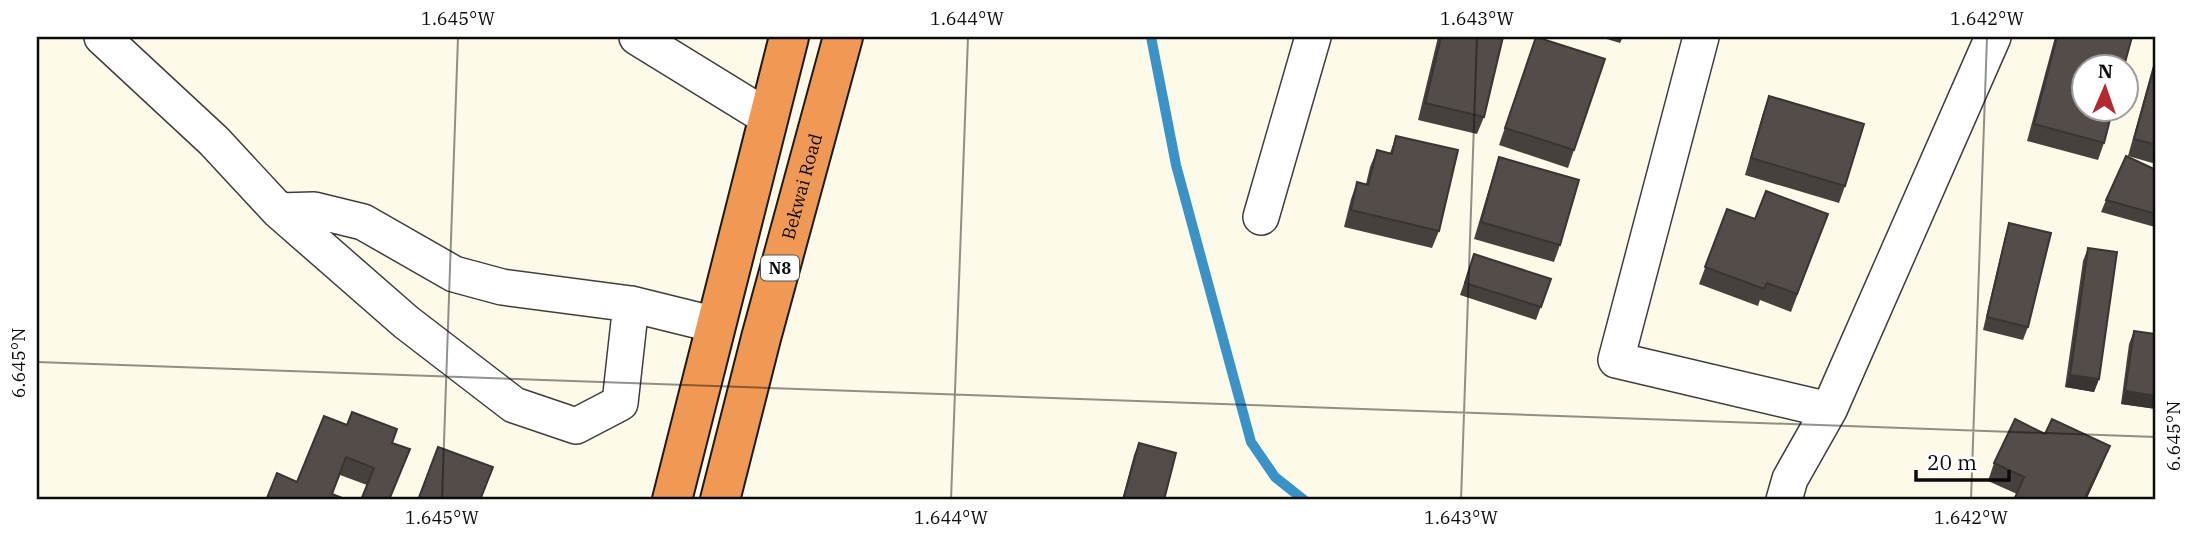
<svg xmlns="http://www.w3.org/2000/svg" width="2193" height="537" font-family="'IBM Plex Serif',serif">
	<rect width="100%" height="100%" fill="#fefae9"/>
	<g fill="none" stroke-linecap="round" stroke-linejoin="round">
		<path stroke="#3993c8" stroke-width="10" d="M1151 37 1176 165 1251 442 1275 477 1304 500"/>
		<g stroke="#3e3e3e" stroke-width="38">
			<path id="street" d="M102 37 214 141 279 211 406 322 514 405 576 426 620 403 631 304
				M637 37 767 117
				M1701 37 1616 360 1829 410
				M279 211 314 210 363 222 454 274 502 287 631 304 716 325
				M1261 217 1313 37
				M1784 500 1790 479 1829 410 1993 37"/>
		</g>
		<g stroke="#1c1c1c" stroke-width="42">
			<g id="highway">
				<path d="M672 500 789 37"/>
				<path id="s1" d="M720 500 761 338 843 37"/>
			</g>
		</g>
		<use href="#street" stroke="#fff" stroke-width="35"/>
		<use href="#highway" stroke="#f09955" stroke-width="38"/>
	</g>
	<path fill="#47413e" d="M1438 37H1503L1484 117 1477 134 1418 120Z
		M1600 37H1623L1620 43Z
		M2055 37H2132L2104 143 2098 160 2027 141Z
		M1530 54 1574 150 1568 168 1499 145Z
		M2156 55V164L2128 156Z
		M1769 96 1845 186 1839 203 1745 175 1763 113Z
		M1396 136 1439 231 1432 248 1344 227 1351 199 1357 182 1366 184 1370 167 1377 150 1390 153Z
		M1499 157 1560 245 1554 262 1474 239 1493 175Z
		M2156 170 2155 227 2101 212 2106 200Z
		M1727 209 1755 219 1828 214 1791 312 1760 300 1758 306 1699 284Z
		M2009 223 2028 327 2023 340 1983 330 2005 236Z
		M2088 248 2099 379 2094 392 2065 387 2083 261Z
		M1474 254 1551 279 1536 320 1460 295Z
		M2134 331 2156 334V409L2121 404 2129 344Z
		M324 416 392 443 403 467 367 485 340 475 332 494 347 500H266L277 473 297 482Z
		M1139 443 1164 500H1122L1134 455Z
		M1994 463H2103L2086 500H2014L2017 494 1988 481Z"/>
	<path fill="#3a3532" d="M2070 375 2099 379 2094 392 2065 387Z
		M2125 391 2156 396V409L2121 404Z
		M2110 446 2103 463 2086 500H2084Z"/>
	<path fill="#534c48" stroke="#3a3532" stroke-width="2" d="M1441 37H1503L1484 117 1425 103Z
		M1536 37 1605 59 1574 150 1505 128Z
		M2057 37H2132L2124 66H2084V108H2113L2104 143 2034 124Z
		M2156 60V145L2134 139Z
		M1769 96 1864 124 1845 186 1751 158Z
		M1396 136 1458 150 1439 231 1351 210 1357 182 1368 185 1377 150 1392 154Z
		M2126 156 2156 170V214L2106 200Z
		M1499 157 1579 180 1560 245 1481 222Z
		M1766 191 1828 214 1797 294 1767 283 1764 289 1705 267 1727 209 1755 219Z
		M2009 223 2051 233 2028 327 1987 317Z
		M2088 248 2117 252 2099 379 2070 375Z
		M1474 254 1551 279 1541 307 1465 283Z
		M2134 331 2156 334V396L2125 391Z
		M352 412 397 429 392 443 410 449 389 500H361L374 468 346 457 332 494 347 500H272L267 498 277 473 297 482 324 416 347 425Z
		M2015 419 2045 434 2052 419 2110 446 2084 500H2014L2024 477 1994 463Z
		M1139 443 1176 453 1164 500H1123Z
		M438 447 493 467 480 500H418Z"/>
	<path fill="none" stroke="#0b0b0b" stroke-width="2" stroke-opacity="0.45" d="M37 362 2156 437M442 500 458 37M951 500 968 37M1461 500 1477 37M1971 500 1987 37"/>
	<g text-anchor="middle" stroke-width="7" stroke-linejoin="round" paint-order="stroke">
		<rect fill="#fff" stroke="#545454" stroke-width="2" x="761" y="255.5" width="38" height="25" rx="5"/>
		<g font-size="16" font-weight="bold" fill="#0b0b0b">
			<text x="780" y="274">N8</text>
		</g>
		<g font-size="18" fill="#0b0b0b" stroke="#fff">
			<text dy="6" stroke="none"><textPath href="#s1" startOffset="324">Bekwai Road</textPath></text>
		</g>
	</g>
	<rect width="2193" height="537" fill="none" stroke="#ffffff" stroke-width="77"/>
	<g transform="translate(2105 88) rotate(2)"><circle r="33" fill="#ffffff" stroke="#9d9d9d" stroke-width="2"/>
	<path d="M0-5L12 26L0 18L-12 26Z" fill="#b52832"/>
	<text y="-10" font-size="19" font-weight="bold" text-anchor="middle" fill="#0b0b0b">N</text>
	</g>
	<path d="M1916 470v10h93v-10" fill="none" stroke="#0b0b0b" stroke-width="3.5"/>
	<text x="1927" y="470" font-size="21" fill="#0b0b0b" stroke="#ffffff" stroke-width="5" paint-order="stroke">20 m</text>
	<rect x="38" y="38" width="2116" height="460" fill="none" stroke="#0b0b0b" stroke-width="2.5"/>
	<g font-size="18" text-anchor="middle" fill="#0b0b0b">
		<text x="458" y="25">1.645°W</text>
		<text x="967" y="25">1.644°W</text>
		<text x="1477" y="25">1.643°W</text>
		<text x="1987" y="25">1.642°W</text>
		<text transform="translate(19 363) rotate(-90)" y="6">6.645°N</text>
		<text transform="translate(2174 436) rotate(-90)" y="6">6.645°N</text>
		<text x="442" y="524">1.645°W</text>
		<text x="951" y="524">1.644°W</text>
		<text x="1461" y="524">1.643°W</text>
		<text x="1971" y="524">1.642°W</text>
	</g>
</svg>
